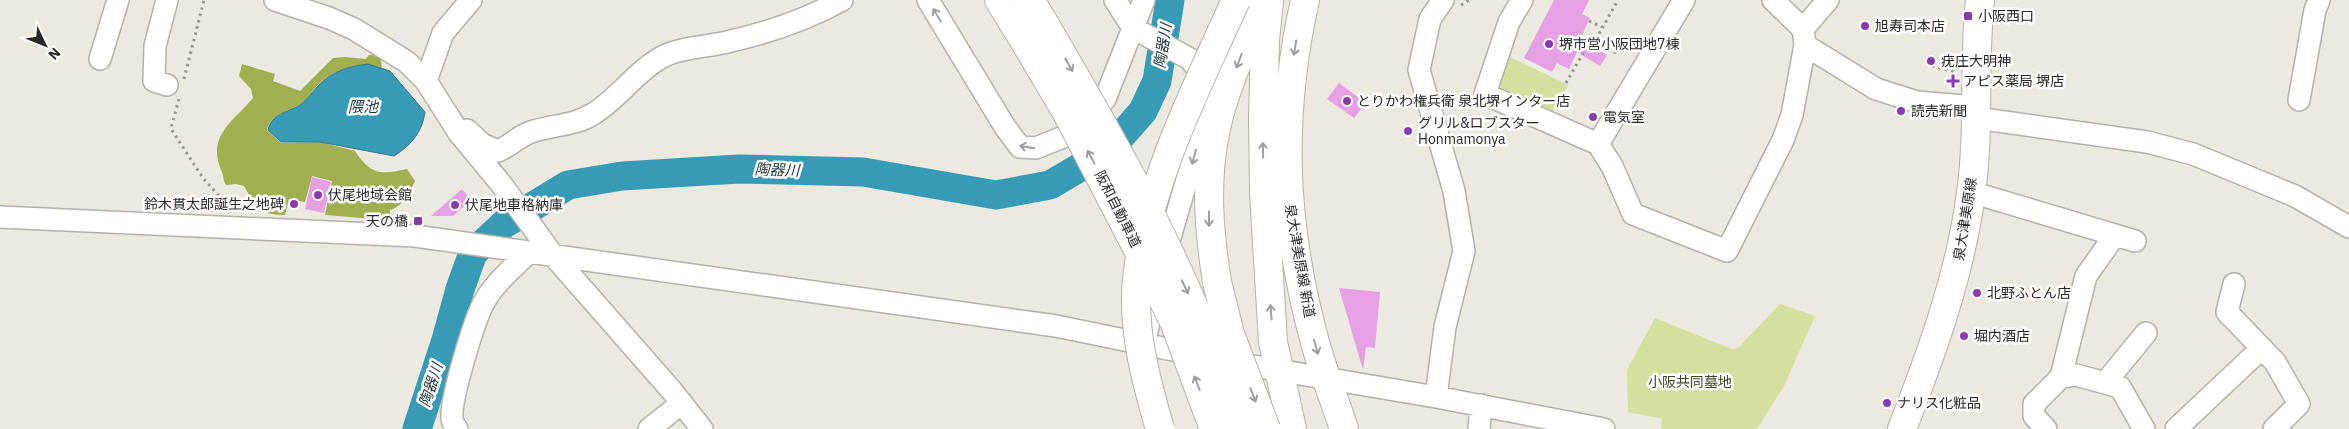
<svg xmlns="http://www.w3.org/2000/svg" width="2349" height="429" font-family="'IBM Plex Sans','Noto Sans JP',sans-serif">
	<rect width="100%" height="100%" fill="#ebe9e0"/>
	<path fill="#d4e09f" d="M1508 56 1568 85 1552 113 1505 92 1498 83Z
		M1780 304 1815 316 1784 386 1757 429H1661L1662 419 1628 412 1627 370 1655 318 1732 349 1738 348Z"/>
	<path fill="#a2af50" d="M369 55H376L381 60 382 69C360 62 335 67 318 85 312 91 306 101 299 105 286 113 271 114 267 130L281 143 320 142 355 151C371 175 380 175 407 169L415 181C410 192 402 207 390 210V216L386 220 325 215 332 181 312 176 305 202 289 199 285 215C259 214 257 209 244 186L236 184 226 185C223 181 224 176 221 170 207 135 233 122 253 98L251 89 239 76 242 64 275 74 273 81 300 91 333 58 345 57 366 59Z"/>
	<path fill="#389bb5" stroke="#34788a" d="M368 64 390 71 425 112C422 133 411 145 394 156L320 142H281L268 130C272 113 287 113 300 105 307 100 313 91 319 85 332 71 350 66 368 64Z"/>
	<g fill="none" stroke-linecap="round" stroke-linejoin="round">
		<path stroke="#389bb5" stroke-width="29" d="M417 429 446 340 460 289 473 253 504 224 568 185 622 176 739 169 863 172 996 195 1050 185 1084 165 1122 135 1143 111 1157 81 1170 0"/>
	</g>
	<path fill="#e6a0e4" d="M1554 0H1589L1582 14 1590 18 1580 39 1607 55 1600 66 1577 52 1569 69 1557 63 1552 72 1524 58Z
		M1339 83 1366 103 1354 118 1327 99Z
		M312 177 331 182 324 213 305 209Z
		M462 189 471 200 453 216H431Z
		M1339 288 1380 292 1375 348 1366 347 1363 370Z"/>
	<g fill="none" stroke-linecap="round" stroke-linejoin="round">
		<g stroke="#b3b1a9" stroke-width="24">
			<path id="minor" d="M167 0 155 46 154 81 167 85
				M275 0 329 18 354 29 407 62 426 81 459 133 502 185 552 254 672 391 702 429
				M928 0 1005 127 1020 147 1036 148 1068 135 1105 99 1144 0
				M1115 0 1133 28 1190 59 1213 90 1162 265 1144 345
				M1522 0 1509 22 1485 94 1598 144 1612 166 1633 214 1727 251 1783 140 1792 115 1805 45 1803 29 1828 0
				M1773 0 1803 29
				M1805 45 1876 89 1917 102 1976 107
				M100 59 118 0
				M426 81 443 33 471 0
				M2299 100 2315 10 2319 0
				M1976 118 2147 142 2193 154 2295 196 2349 227
				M467 130 482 144 498 151C510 146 519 136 531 132 551 125 574 126 593 114 619 98 637 70 664 56 683 47 707 47 727 42 767 33 806 20 842 0
				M1598 144 1684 0
				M1971 192 2135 241
				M0 217 415 236 1056 326 1197 355
				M2234 284 2227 312 2275 362 2299 404 2274 429
				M1230 362 1436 397 1604 429
				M2061 377 2086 276 2115 235
				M2105 383 2146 333
				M1436 397 1445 327 1464 251 1454 191 1419 70 1430 19 1443 0
				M457 429C455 426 452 422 452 419 450 399 474 322 483 304 494 283 513 268 529 252
				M649 429 682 403
				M1479 429 1481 405
				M2046 429 2034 416V404L2061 377 2076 375 2120 387 2144 429
				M2176 429 2262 348"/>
		</g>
		<g stroke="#b3b1a9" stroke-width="30">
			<path id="major" d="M1269 0 1265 40 1263 119 1264 193 1273 342 1292 429
				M1305 0C1278 121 1283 227 1316 346 1324 374 1335 401 1344 429
				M1902 429C1932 352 1960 276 1971 193 1980 129 1973 64 1980 0"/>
		</g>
		<g stroke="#b3b1a9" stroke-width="30">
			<path id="highway" d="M999 0 1022 37
				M1030 0 1044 23
				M1217 282C1209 232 1205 183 1215 133 1224 87 1246 43 1264 0"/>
		</g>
		<path stroke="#999891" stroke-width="3" stroke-dasharray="2.5 4" stroke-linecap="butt" d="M1461 5 1469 0
			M1589 21 1602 27
			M1616 53 1595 41 1618 0
			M1931 61 1930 65 1957 73
			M184 79 204 0
			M1566 83 1589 43 1595 41
			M179 99 171 128 173 132 203 178 220 197 219 209"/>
		<use href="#minor" stroke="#fff" stroke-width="21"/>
		<use href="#major" stroke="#fff" stroke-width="28"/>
		<use href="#highway" stroke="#fff" stroke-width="28"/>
		<g stroke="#b3b1a9" stroke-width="30" stroke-linecap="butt">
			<path id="highway-bridge" d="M1044 23C1099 117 1154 212 1196 312 1213 350 1227 390 1241 429
				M1022 37 1067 113 1148 269 1175 324 1214 429
				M1217 282 1230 334 1266 429
				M1160 429C1146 381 1132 329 1137 279 1148 181 1196 89 1236 0"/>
		</g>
		<use href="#highway-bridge" stroke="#fff" stroke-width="28"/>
	</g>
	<defs><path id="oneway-shaft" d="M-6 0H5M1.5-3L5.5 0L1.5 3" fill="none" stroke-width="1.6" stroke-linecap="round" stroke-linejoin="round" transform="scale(1.25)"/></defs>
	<g stroke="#9f9e9d">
		<use href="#oneway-shaft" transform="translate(937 15) rotate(-121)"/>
		<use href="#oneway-shaft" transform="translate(1295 48) rotate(99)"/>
		<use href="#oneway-shaft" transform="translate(1239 61) rotate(111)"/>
		<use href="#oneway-shaft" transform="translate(1069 65) rotate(60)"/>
		<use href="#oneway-shaft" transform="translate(1027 147) rotate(-170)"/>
		<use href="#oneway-shaft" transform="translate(1263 150) rotate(-91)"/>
		<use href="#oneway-shaft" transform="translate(1091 157) rotate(-118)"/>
		<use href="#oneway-shaft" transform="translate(1194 157) rotate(106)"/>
		<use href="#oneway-shaft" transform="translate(1209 219) rotate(90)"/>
		<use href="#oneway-shaft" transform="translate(1185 287) rotate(65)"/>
		<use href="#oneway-shaft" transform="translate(1271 312) rotate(-94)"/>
		<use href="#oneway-shaft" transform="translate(1316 347) rotate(74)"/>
		<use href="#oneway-shaft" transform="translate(1197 383) rotate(-111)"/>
		<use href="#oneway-shaft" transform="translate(1253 395) rotate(69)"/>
	</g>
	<g fill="#883bac" stroke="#fff" stroke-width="2">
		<rect x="1963" y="11" width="10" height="10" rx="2.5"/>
		<circle cx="1865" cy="26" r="5"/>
		<circle cx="1549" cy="44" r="5"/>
		<circle cx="1931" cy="61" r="5"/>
		<path d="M1950.5 73.5h5v5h5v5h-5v5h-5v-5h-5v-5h5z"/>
		<circle cx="1347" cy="101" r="5"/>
		<circle cx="1901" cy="111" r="5"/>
		<circle cx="1593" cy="117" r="5"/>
		<circle cx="1408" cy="131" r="5"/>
		<circle cx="318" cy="195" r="5"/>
		<circle cx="294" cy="204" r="5"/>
		<circle cx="455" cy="205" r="5"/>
		<rect x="413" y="216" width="10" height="10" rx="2.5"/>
		<circle cx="1977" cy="293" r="5"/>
		<circle cx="1964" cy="336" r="5"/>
		<circle cx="1887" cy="403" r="5"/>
	</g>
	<g text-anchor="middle" stroke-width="5" stroke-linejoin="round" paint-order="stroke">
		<g font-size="14" fill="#292825" stroke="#fff" text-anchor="start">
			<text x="1978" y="21">小阪西口</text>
			<text x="1875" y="31">旭寿司本店</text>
			<text x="1559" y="49">堺市営小阪団地7棟</text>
			<text x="1941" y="66">疣庄大明神</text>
			<text x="1963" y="86">アピス薬局 堺店</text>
			<text x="1357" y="106">とりかわ権兵衛 泉北堺インター店</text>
			<text x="1911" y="116">読売新聞</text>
			<text x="1603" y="122">電気室</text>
			<text x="1418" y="128">グリル&amp;ロブスター<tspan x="1418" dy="16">Honmamonya</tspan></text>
			<text x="328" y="200">伏尾地域会館</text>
			<text x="284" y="209" text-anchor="end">鈴木貫太郎誕生之地碑</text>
			<text x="465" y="210">伏尾地車格納庫</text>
			<text x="408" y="226" text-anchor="end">天の橋</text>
			<text x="1987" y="298">北野ふとん店</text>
			<text x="1974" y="341">堀内酒店</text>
			<text x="1897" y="408">ナリス化粧品</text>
		</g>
		<g font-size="14" fill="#292825" stroke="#fff">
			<text transform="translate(1118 209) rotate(63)" y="5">阪和自動車道</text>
			<text transform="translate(1965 219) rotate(-81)" y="5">泉大津美原線</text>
			<text transform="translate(1300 261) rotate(80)" y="5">泉大津美原線 新道</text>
		</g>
		<g font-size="14" fill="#3e441c" stroke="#fff">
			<text x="1690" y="387">小阪共同墓地</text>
		</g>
		<g font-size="15" font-style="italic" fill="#1f353b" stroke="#fff">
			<text transform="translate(1163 46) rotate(-81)" y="5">陶器川</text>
			<text x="363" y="112">隈池</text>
			<text transform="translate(777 170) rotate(2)" y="5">陶器川</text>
			<text transform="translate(431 385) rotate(-72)" y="5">陶器川</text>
		</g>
	</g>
	<g transform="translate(45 45) rotate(133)" stroke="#ffffff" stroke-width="4" paint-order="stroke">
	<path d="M0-4L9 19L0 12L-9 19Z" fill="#292825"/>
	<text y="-8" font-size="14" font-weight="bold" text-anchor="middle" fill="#292825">N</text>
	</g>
</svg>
